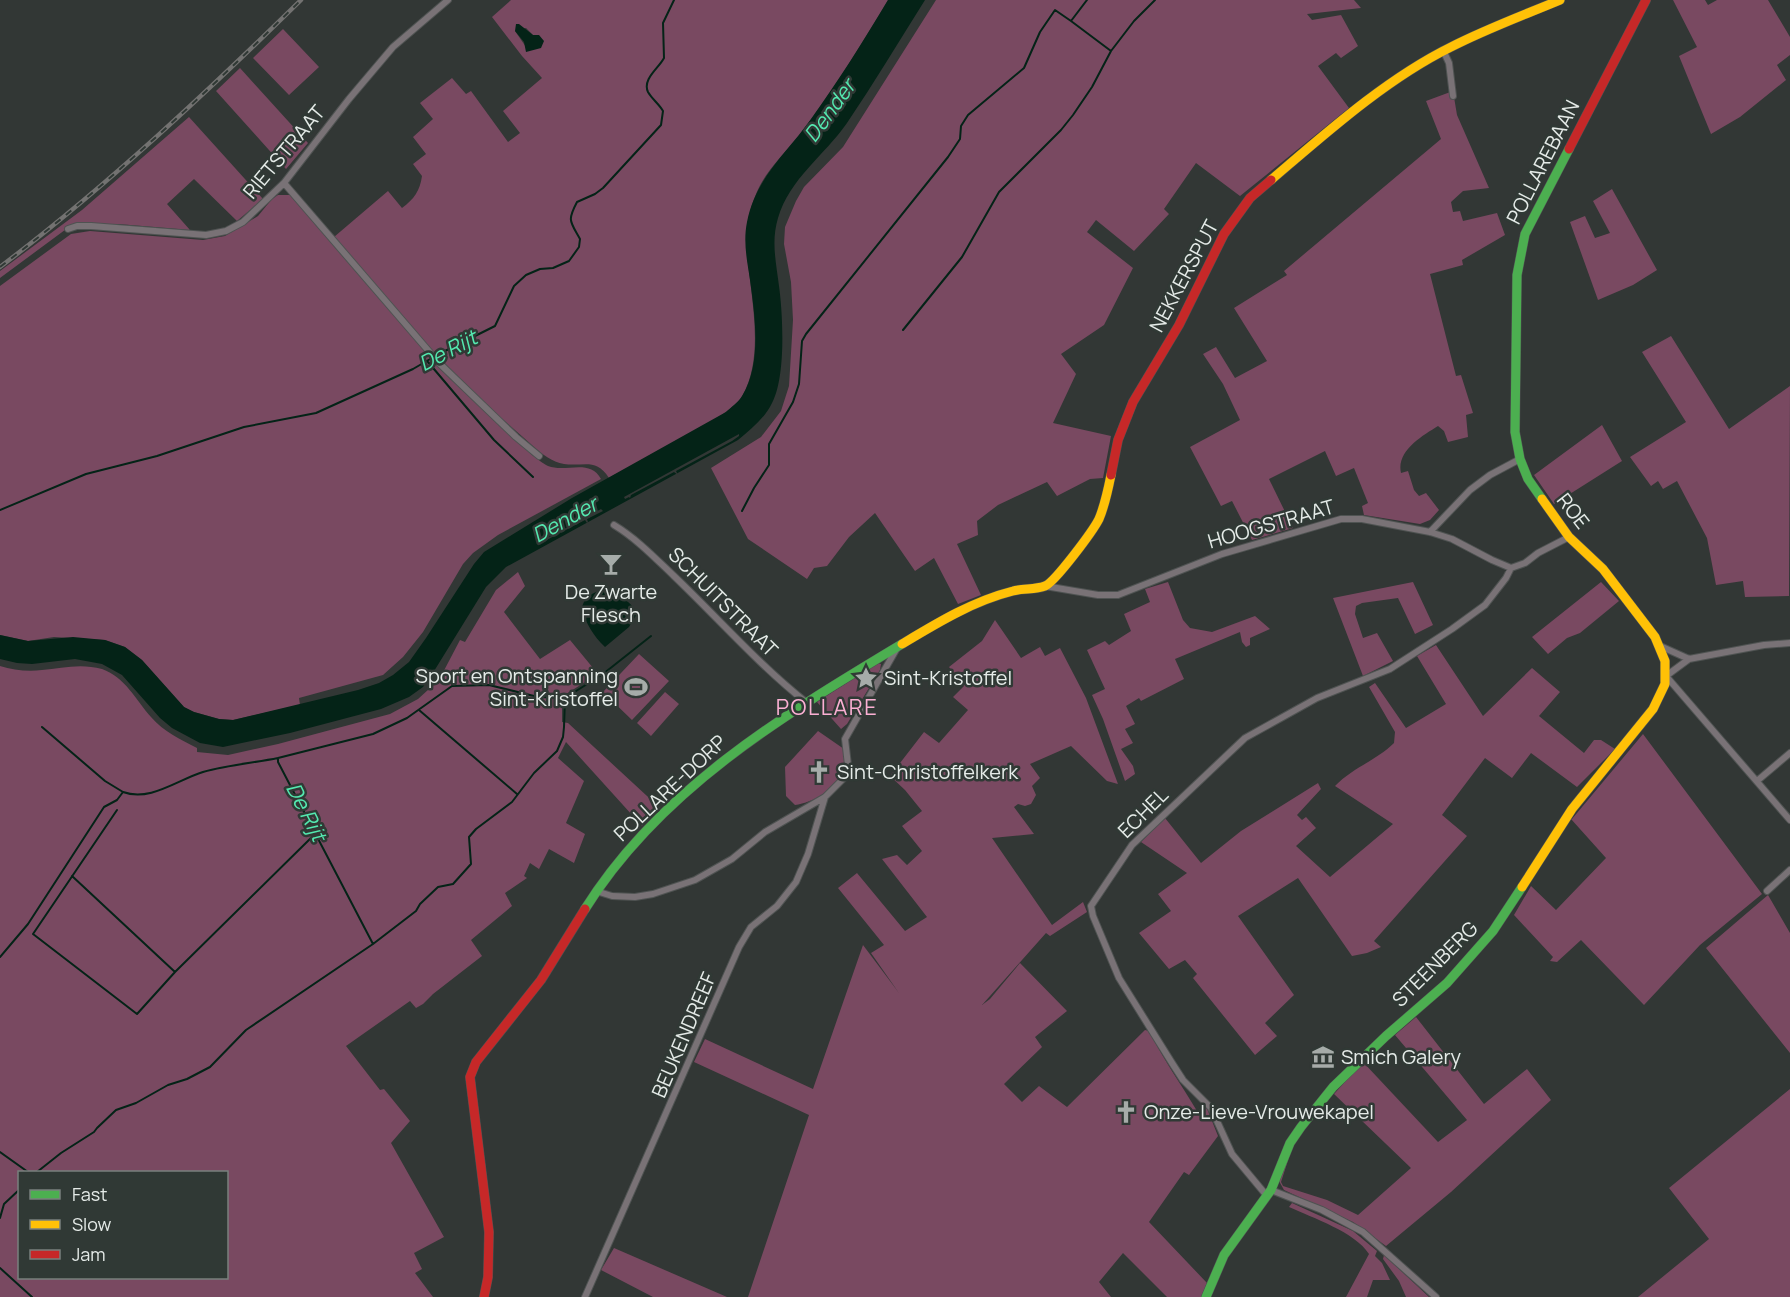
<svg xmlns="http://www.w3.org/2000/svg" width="1790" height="1297" font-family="Manrope,sans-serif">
	<rect width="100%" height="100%" fill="#323735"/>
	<path fill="#794961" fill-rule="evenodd" d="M511 0H888C861 45 833 91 801 133 785 154 766 169 756 194 741 230 747 252 751 288 755 322 760 363 743 395 730 419 636 463 609 478 596 457 583 467 564 464 552 462 542 454 533 446 513 428 491 410 472 391 423 343 379 289 334 237L388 191 402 208C414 199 420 191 422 176L413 164 426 154 413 137 433 119 420 103 452 78 466 94 471 91 508 142 520 133 503 111 542 78 522 56 492 17ZM526 28 533 35 526 47 515 31Z
		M936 0H1354L1361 8 1307 14 1312 20 1341 15 1358 46 1341 58 1336 53 1318 66 1349 108 1240 196 1196 163 1164 209 1169 214 1134 251 1096 220 1087 232 1133 268 1104 325 1061 354 1076 374 1053 423 1111 436 1103 478 1090 479 1057 496 1047 482 998 505 977 521 978 535 957 544 981 595 958 604 934 558 915 571 875 513 849 537 827 566 814 568 807 579 748 539 711 468 761 437 781 411 789 386 793 320 791 282 784 244 785 227 796 201 804 187 843 147Z
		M1673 0H1705L1708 5 1717 0H1768L1790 37V55L1777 65 1786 80 1740 117 1711 134 1679 56 1697 47Z
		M283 29 319 67 289 95 253 58Z
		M240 68 308 143 286 169 216 91Z
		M1453 91 1457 115 1489 188 1463 191 1451 202 1453 212 1460 211 1463 221 1497 213 1505 235 1462 260 1463 265 1430 274 1456 376 1461 375 1473 413 1466 415 1468 437 1448 442 1444 431 1438 426C1422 436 1396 451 1401 473L1408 471 1414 490 1419 496 1426 493 1439 510 1430 520 1420 524 1364 515 1362 506 1368 503 1354 468 1336 476 1325 451 1269 479 1293 528 1252 540 1232 501 1221 506 1190 447 1240 420 1223 384 1203 354 1216 347 1235 378 1267 361 1234 308 1287 275 1284 271 1441 139 1426 101Z
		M189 117 263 199 237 221 194 179 167 204 190 230 118 224H73L0 278V271L82 210Z
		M1612 189 1657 270 1633 285 1598 300 1570 222 1585 216 1595 238 1610 233 1593 201Z
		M278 195H290L299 203 432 359 532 455C537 458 543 464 548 466 566 473 590 458 601 479L498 535 473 553 463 564 423 632 403 657 383 675 299 698 300 705 233 720 219 719 194 712 184 707 142 660 125 647 105 640 54 637 28 641 0 635V286L71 234 90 231 203 240 225 236 258 216 272 199Z
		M1671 336 1729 429 1790 386 1789 596 1745 597 1743 581 1716 585 1707 538 1677 481 1663 489 1658 481 1651 486 1630 457 1686 422 1642 352Z
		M1602 425 1622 461 1554 504 1534 475Z
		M518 572 525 586 504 612 540 659 570 640 598 674 566 694 562 700V722L568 723 660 808 642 826 566 742 558 758 584 781 566 823 585 834 574 863 549 849 539 869 530 863 524 876 527 878 505 893 512 906 471 940 482 956 433 994 423 1004 416 1008 410 1001 346 1046 380 1090 384 1089 410 1121 391 1143 444 1237 414 1253 422 1269 415 1273 433 1297H0V666C13 670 28 672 42 670 62 668 81 663 102 669 125 677 136 700 151 717 164 732 180 739 197 748V752L228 755 278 744 390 714 418 699 439 680 460 640 465 642 496 590ZM20 1172H226V1278H20Z
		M1168 582 1183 620 1190 628 1212 632 1255 616 1270 629 1250 638V645L1246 647 1242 642 1240 632 1175 659 1184 679 1141 701 1139 698 1126 706 1135 724 1125 729 1133 743 1121 749 1133 766 1135 774 1125 781 1103 719 1092 695 1105 689 1087 650 1105 641 1109 645 1131 631 1124 614 1150 602 1145 589Z
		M1413 582 1433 625 1415 634 1398 598 1362 603 1356 606 1355 614 1363 638 1377 633 1393 661 1363 676 1333 598Z
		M1601 582 1619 601 1580 633 1567 638 1548 654 1532 637Z
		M995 620 1021 658 1040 647 1045 656 1060 648 1086 698 1118 784 1107 781 1071 746 1030 764 1040 778 1032 786 1036 795 1031 804 1025 806 1018 804 1014 807 1034 834 992 838 1052 925 1083 902 1087 912 1050 936 1046 933 982 1005 990 999 1020 963 1067 1011 1035 1037 1042 1047 1004 1084 1022 1102 1039 1086 1067 1107 1145 1030 1149 1031C1163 1059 1181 1084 1197 1111L1206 1106 1218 1136 1189 1175 1184 1172 1149 1222 1207 1283 1201 1297H1167L1123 1253 1099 1282 1111 1297H748L809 1115 694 1062 705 1039 813 1089 863 945 899 993 871 953 884 945 838 888 857 873 905 931 927 917 882 859 897 855 907 865 922 851 902 826 922 811 905 790 890 776 924 732 939 743 968 710 953 697 964 686 949 667 982 641Z
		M1436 645 1483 716 1532 668 1560 692 1539 716 1584 753 1594 740H1601L1615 749 1577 787 1531 753 1512 778 1485 758 1442 815 1467 836 1374 941 1381 947 1367 953 1352 956 1298 878 1238 916 1294 995 1265 1023 1277 1036 1255 1055 1193 978 1197 974 1185 960 1169 969 1139 933 1171 911 1158 894 1187 873 1141 842 1165 818 1201 863 1241 831 1318 783 1321 789 1297 815 1302 820 1306 817 1316 828 1296 846 1330 877 1393 824 1335 786C1352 768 1377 760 1394 743L1395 732 1369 687 1375 683 1406 728 1446 704 1417 656Z
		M639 654 669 681 632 720 603 692Z
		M878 663 881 664 880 670 847 724 841 729 817 702Z
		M665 692 679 704 651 736 637 723Z
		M818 731 844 749C845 755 846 763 845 769 840 787 813 803 795 805L786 796 785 767Z
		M1643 734 1762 894 1700 945 1644 1005 1581 940 1557 962 1550 961 1553 957 1514 915 1531 886 1556 910 1606 858 1571 819H1572Z
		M1768 895 1790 933V1053L1706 948Z
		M1416 1017 1484 1104 1527 1069 1551 1100 1451 1192 1386 1246 1353 1222 1284 1190 1279 1181 1291 1151 1281 1182 1283 1186 1327 1200 1358 1215 1411 1168 1334 1094 1363 1062 1438 1142 1467 1120 1395 1035Z
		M1790 1089V1297H1638L1709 1239 1669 1188Z
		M1292 1203 1353 1231 1377 1251 1375 1256 1382 1263 1390 1280H1373L1367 1297H1346L1369 1254C1355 1232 1313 1218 1289 1207Z
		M614 1248 727 1297H653L601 1270Z
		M1384 1255 1429 1297H1406L1399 1281 1383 1259Z"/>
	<path fill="#042317" d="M888 0H925C899 41 874 83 847 123 824 156 790 178 778 218 771 241 776 262 779 286 783 315 786 377 772 403 765 418 751 429 738 440L506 567 486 587 431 676 423 687 409 697 381 709 290 733 223 747 200 743 172 728 160 718 122 675 102 664 75 659 32 664 17 663 0 659V635L28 641 73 637 105 640 125 647 142 660 184 707 194 712 219 719 233 720 358 690 379 683 393 675 409 662 426 638 474 564 484 552 572 498 726 412C731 407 738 403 742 396 762 364 755 316 750 280 747 260 743 242 747 222 756 177 787 153 811 119 839 80 864 40 888 0Z
		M516 24H519L533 35H539L544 41 541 48 526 52 524 42 515 31Z
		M598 591C614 590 631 600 637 614L629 627 605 647C593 636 587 624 581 609L586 597Z"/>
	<path fill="#323735" d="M739 434V436L732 441 676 471 678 475 674 472 631 495 630 498 629 497 625 499 624 497Z
		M601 509 603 511 587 519 588 522 587 523 585 520 541 543 540 542Z"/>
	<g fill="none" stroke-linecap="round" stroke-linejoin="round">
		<path stroke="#042317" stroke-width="2" d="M1111 51 1134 21 1155 0
			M903 330 962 257 999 192 1061 130 1073 115 1092 87 1111 51 1071 21
			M428 362 494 440 533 477
			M0 510 86 474 157 456 244 427 316 413 413 369 437 355 495 326 514 286 526 275 540 269 553 268 569 261 579 247 580 239C570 221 567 221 577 202L595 194 603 188 661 125 663 111C659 104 652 99 648 92 642 79 659 68 664 58L663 23 674 0
			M742 511 754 488 769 465V444L793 402 799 384 802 341 806 334 948 157 960 139 961 126 968 115 1024 68 1040 32 1055 10 1071 21 1087 0
			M419 710 517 794
			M123 792C150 802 177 780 203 772 228 765 253 763 278 758
			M117 810 33 934 137 1014 175 972
			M72 876 175 972 315 834
			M373 944 278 762V758L373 734 407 718 452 686 489 685 538 697 565 698 603 674 651 636
			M0 957 28 924 104 807 117 800 123 792 105 781 42 727
			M0 1152 28 1172
			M37 1172 61 1153 94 1132 97 1128 116 1110 136 1103 168 1085 187 1079 210 1067 246 1030 373 944 416 911 420 904 438 887 453 884 471 864 469 837 476 829 512 802 534 773 557 751 563 737 564 727 565 698
			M0 1218 4 1204 20 1189
			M0 1268 32 1297"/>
		<g stroke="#4f5352" stroke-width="8">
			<path id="street" d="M1443 50 1449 63 1453 96
				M284 183 439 363 516 437 539 456
				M68 229 77 226H91L206 235 226 231 243 222 284 183 349 99 393 47 448 0
				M614 525C637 539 655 558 674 576 719 619 759 665 807 703
				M1430 532 1470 490 1490 475 1520 459
				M1045 586 1098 595H1118L1222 554 1341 519H1362L1430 532 1452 539 1492 560 1511 568 1525 563 1538 553 1569 537
				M1660 646 1689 659 1764 645 1790 643
				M1689 659 1666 676 1790 820
				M1757 781 1790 753
				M596 891 612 896 635 897 653 894 695 880 732 859 765 832 825 797 844 778 848 765 845 739 897 648
				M1767 891 1790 870
				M1271 1190 1322 1210 1363 1232 1436 1297
				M1267 1196 1232 1154 1211 1108 1183 1080 1172 1063 1119 978 1093 916 1091 906 1132 845 1245 738 1317 698 1390 669 1452 629 1485 605 1506 578 1511 568
				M585 1297 739 947 751 927 777 906 796 882 808 854 825 797"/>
		</g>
		<g stroke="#4f5352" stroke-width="10">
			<path id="fast" d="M1542 499 1528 479 1520 459 1515 432 1517 275 1525 234 1569 149
				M585 909C660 789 784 715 902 644
				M1206 1297 1224 1255 1271 1190 1290 1143 1301 1127 1333 1087 1386 1036 1447 983 1493 931 1522 887"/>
		</g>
		<g stroke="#4f5352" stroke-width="10">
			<path id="slow" d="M1271 180C1326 133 1386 79 1451 47 1486 29 1524 15 1560 0
				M902 644C937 623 973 601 1013 591 1023 588 1035 590 1045 586 1055 582 1093 531 1099 519 1105 505 1108 490 1111 475
				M1522 887 1572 809 1653 709 1665 684V661L1655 637 1603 569 1569 537 1542 499"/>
		</g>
		<g stroke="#4f5352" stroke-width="10">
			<path id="jam" d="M1569 149 1646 0
				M1111 475 1118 440 1133 402 1179 325 1224 234 1250 198 1271 180
				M484 1297 488 1277 489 1232 470 1077 476 1062 541 980 585 909"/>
		</g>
		<use href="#street" stroke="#797276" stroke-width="6"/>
		<use href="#fast" stroke="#4caf50" stroke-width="9"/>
		<use href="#slow" stroke="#ffc107" stroke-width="9"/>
		<use href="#jam" stroke="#c62828" stroke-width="9"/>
		<g stroke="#737271" stroke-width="4.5">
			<path id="rail" d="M0 267C107 186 205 94 301 0"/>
		</g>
		<use href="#rail" stroke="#303935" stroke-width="2" stroke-dasharray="7" stroke-linecap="butt"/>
	</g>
	<defs>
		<g id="bar-bare" transform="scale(1.8)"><path d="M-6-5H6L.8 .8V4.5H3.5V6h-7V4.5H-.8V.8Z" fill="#a6aca9" stroke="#303935" stroke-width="2.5" paint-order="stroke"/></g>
		<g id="sight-bare" transform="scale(1.8)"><path d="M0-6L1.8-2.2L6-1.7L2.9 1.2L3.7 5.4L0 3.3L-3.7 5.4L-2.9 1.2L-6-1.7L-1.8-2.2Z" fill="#a6aca9" stroke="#303935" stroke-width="2.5" paint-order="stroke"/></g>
		<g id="stadium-bare" transform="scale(1.8)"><path d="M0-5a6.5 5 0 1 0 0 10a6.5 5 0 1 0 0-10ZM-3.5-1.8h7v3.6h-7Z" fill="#a6aca9" stroke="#303935" stroke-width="2.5" paint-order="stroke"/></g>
		<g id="church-bare" transform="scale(1.8)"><path d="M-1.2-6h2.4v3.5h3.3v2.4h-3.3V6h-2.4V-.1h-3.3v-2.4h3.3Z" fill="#a6aca9" stroke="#303935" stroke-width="2.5" paint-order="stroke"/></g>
		<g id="museum-bare" transform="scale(1.8)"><path d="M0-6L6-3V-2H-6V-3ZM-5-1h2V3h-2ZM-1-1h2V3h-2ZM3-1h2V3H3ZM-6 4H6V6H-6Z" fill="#a6aca9" stroke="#303935" stroke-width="2.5" paint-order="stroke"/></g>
	</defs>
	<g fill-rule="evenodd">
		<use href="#bar-bare" x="611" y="564"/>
		<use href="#sight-bare" x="866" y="678"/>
		<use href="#stadium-bare" x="636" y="687"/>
		<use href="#church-bare" x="819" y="772"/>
		<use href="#museum-bare" x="1323" y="1057"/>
		<use href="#church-bare" x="1126" y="1112"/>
	</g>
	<g text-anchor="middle" stroke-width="5" stroke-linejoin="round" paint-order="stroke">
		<g font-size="20" fill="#e5ebe8" stroke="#303935">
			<text transform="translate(284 152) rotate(-50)" y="7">RIETSTRAAT</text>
			<text transform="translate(1543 162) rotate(-63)" y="7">POLLAREBAAN</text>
			<text transform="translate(1184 276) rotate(-62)" y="7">NEKKERSPUT</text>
			<text transform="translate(1573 511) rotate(52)" y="7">ROE</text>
			<text transform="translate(1271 524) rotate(-16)" y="7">HOOGSTRAAT</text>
			<text transform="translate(723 602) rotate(45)" y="7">SCHUITSTRAAT</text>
			<text transform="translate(670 788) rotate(-43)" y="7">POLLARE-DORP</text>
			<text transform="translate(1143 813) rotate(-45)" y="7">ECHEL</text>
			<text transform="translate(1435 964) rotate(-45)" y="7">STEENBERG</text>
			<text transform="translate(684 1035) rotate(-67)" y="7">BEUKENDREEF</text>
		</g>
		<g font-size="20" fill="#e5ebe8" stroke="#303935" text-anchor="start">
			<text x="611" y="599" text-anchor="middle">De Zwarte<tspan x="611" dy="23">Flesch</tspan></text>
			<text x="618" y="683" text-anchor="end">Sport en Ontspanning<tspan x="618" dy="23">Sint-Kristoffel</tspan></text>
			<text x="884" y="685">Sint-Kristoffel</text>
			<text x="837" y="779">Sint-Christoffelkerk</text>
			<text x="1341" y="1064">Smich Galery</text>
			<text x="1144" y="1119">Onze-Lieve-Vrouwekapel</text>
		</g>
		<g font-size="21" font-style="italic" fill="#54e9b0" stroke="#303935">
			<text transform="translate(830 111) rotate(-54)" y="7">Dender</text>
			<text transform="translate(448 351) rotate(-28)" y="7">De Rijt</text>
			<text transform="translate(565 520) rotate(-29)" y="7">Dender</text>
			<text transform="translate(306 812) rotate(63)" y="7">De Rijt</text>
		</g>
		<g font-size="22" letter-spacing="1.5" fill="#fbafd3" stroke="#303935">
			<text x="827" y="715">POLLARE</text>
		</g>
	</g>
	<rect x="18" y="1171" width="210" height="108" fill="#303935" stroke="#78807d" stroke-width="1.5"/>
	<rect x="30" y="1190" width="30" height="9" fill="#4caf50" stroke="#78807d" stroke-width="1.5"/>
	<text x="72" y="1201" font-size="18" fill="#e5ebe8">Fast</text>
	<rect x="30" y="1220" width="30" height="9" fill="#ffc107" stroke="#78807d" stroke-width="1.5"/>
	<text x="72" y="1231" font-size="18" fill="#e5ebe8">Slow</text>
	<rect x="30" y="1250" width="30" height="9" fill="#c62828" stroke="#78807d" stroke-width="1.5"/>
	<text x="72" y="1261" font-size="18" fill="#e5ebe8">Jam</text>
</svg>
